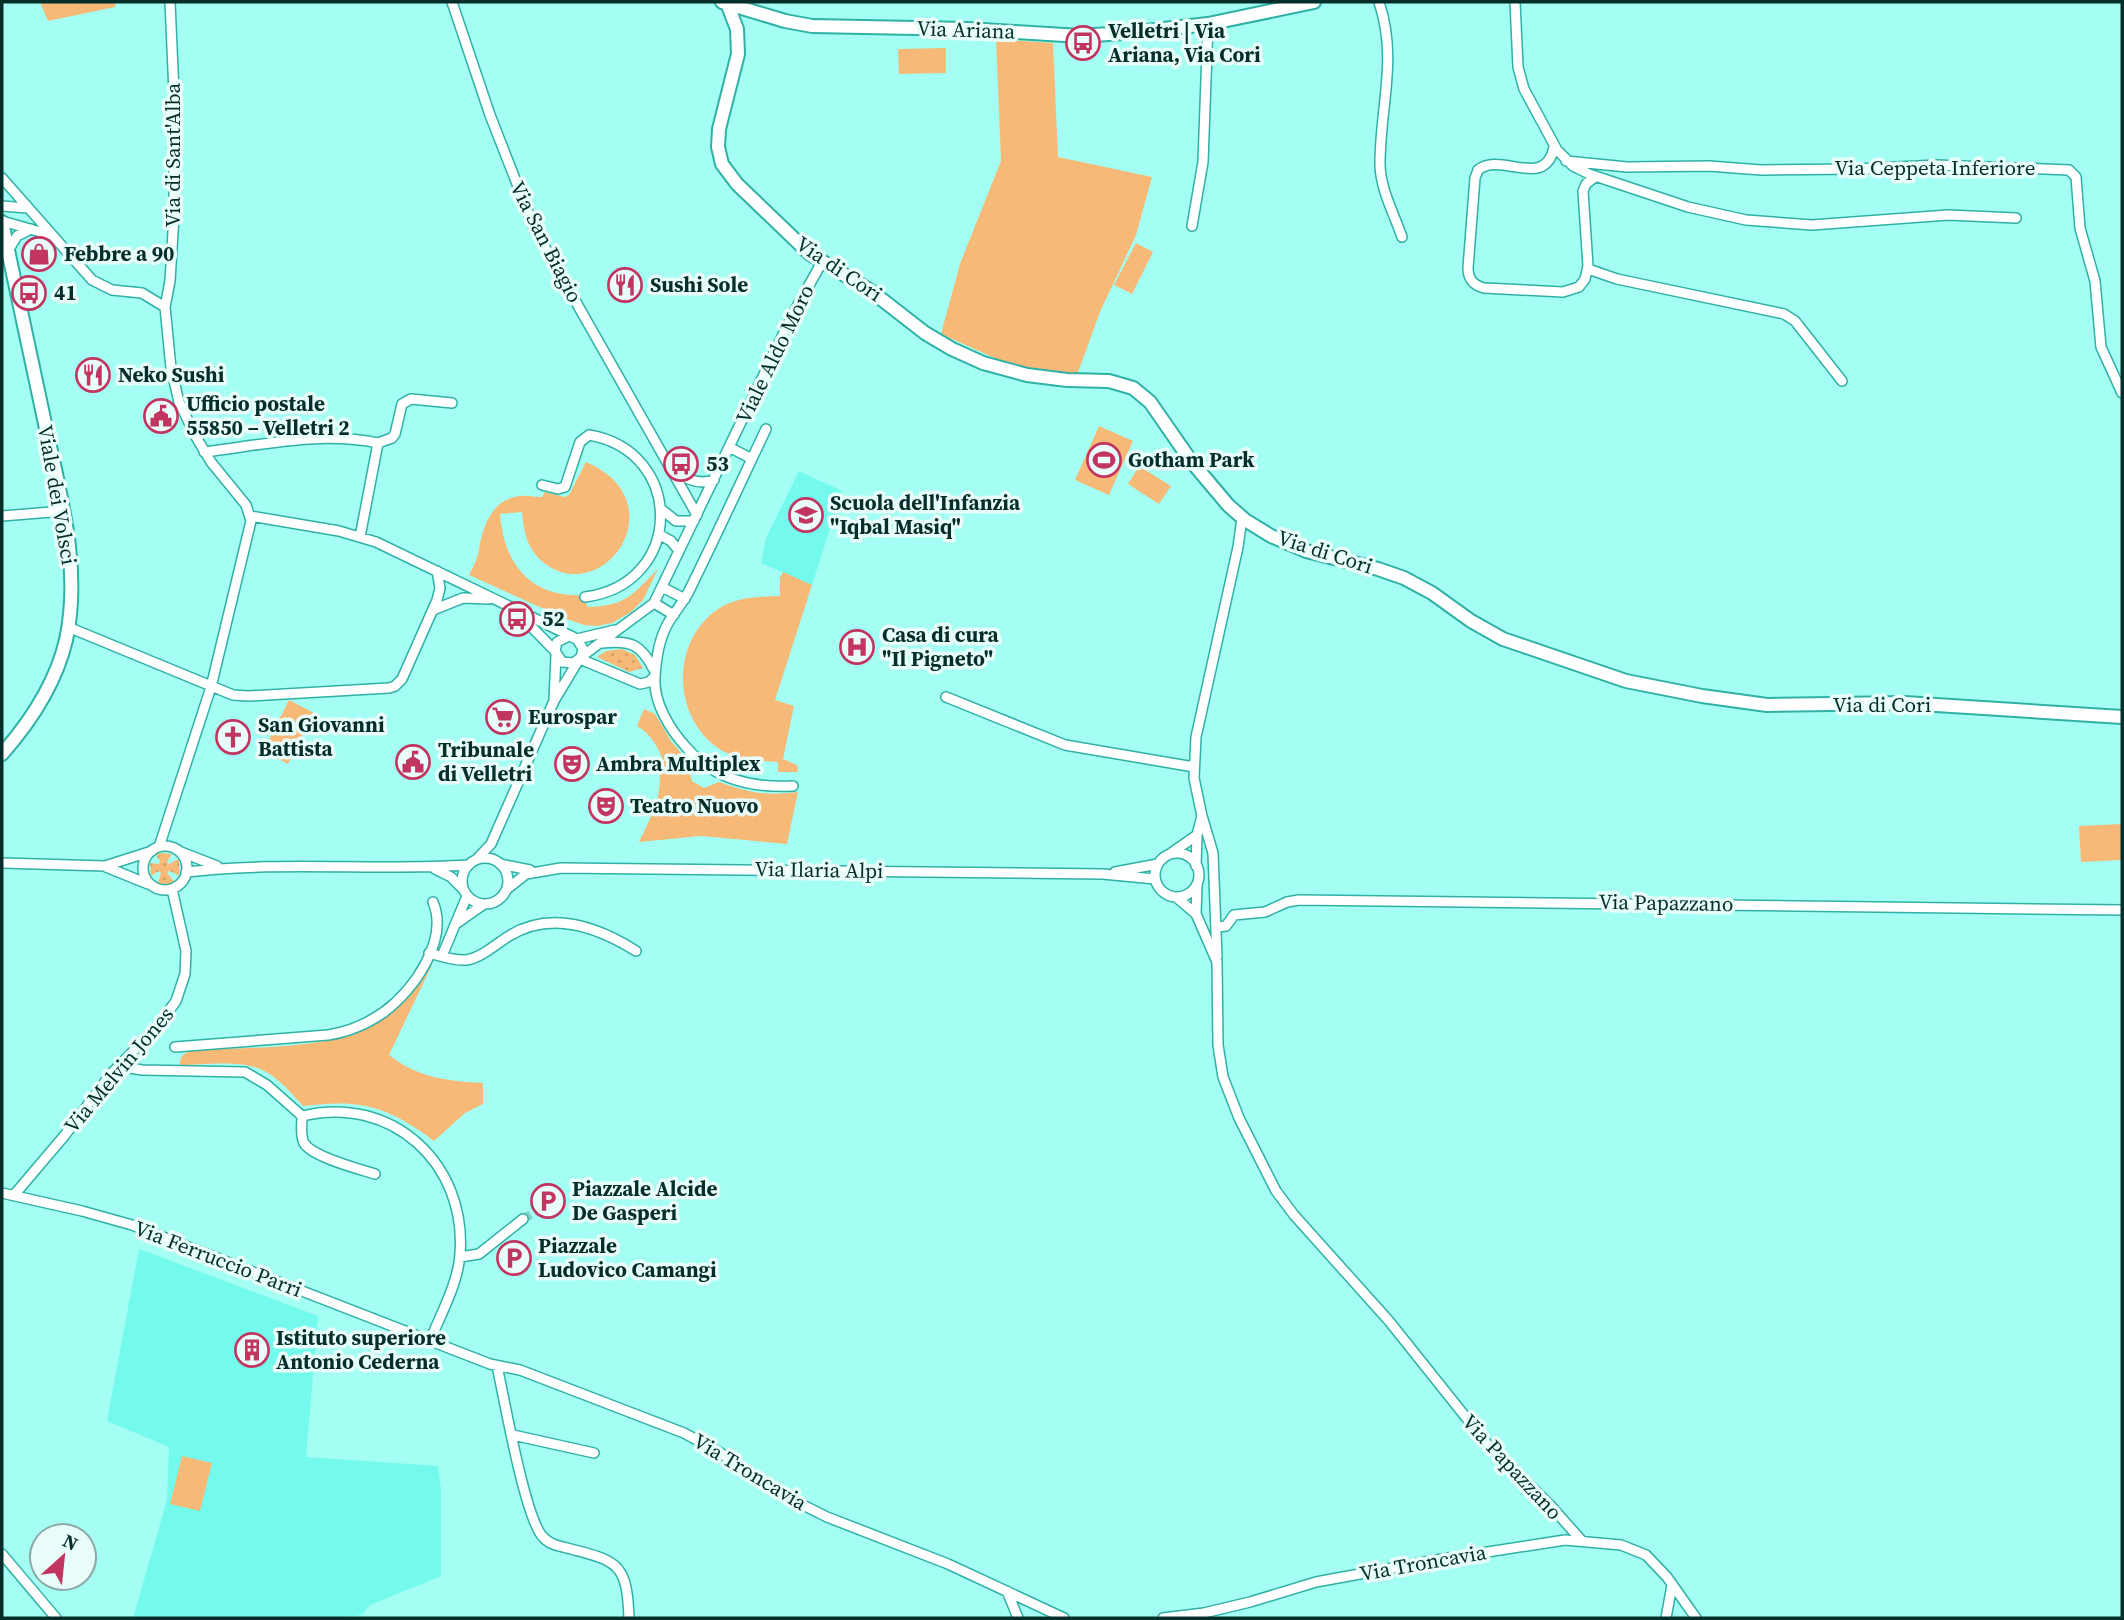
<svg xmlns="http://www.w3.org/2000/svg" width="2124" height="1620" font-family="'Source Serif 4',serif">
	<defs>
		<pattern id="grass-dots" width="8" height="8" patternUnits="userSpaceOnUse" patternTransform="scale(1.75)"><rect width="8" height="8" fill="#f7b977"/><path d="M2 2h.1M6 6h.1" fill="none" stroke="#d29f67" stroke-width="1.8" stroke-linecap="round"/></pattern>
	</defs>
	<rect width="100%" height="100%" fill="#a4fef3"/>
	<path fill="#74faed" d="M799 471 842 491 812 585 761 563 766 538Z
		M139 1249 318 1316 306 1457 438 1466 441 1489V1576L370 1605 362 1615 337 1618H133L167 1500 169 1447 107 1421Z"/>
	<path fill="url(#grass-dots)" d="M622 649 635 655 643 668 629 672 597 657 606 651Z
		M161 853 172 854 167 862 169 864 178 859 179 861V876L170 871 167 872 174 882 167 885 158 883 161 873 159 871 151 876 150 863 159 864 160 861 156 855Z"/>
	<path fill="#f7b977" d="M40 2H116L115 7 48 21Z
		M996 39 1053 43 1058 157 1152 177 1136 235 1100 312 1077 375 1037 373 1008 364 941 334 960 264 1001 161Z
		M946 48V73L899 74 898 49Z
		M1136 243 1153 252 1132 294 1114 285Z
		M1099 426 1133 441 1109 495 1075 480Z
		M586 462C675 500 609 602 550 567 529 554 524 536 522 512L500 514C504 565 531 598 585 595L587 607C626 606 632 595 658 569L643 600 631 612 612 623 597 626 584 625 564 618 469 575C473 567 478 558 479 549 483 526 492 499 520 496 527 495 535 497 542 497L545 492 564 497 569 495Z
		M1139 466 1171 486 1159 504 1128 484Z
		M783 572 812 585 775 700 794 706 783 759 797 765 798 772H778V762C758 761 739 760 721 750 670 718 670 636 723 606 741 596 761 597 780 596V578Z
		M289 700 314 713 288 764 263 751Z
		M644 709 655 714 671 741 686 759 692 781 704 788 719 782C749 793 767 796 798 792L787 844 701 836 639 842C652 815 663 797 659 767L664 764C659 748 652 735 637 726Z
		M2122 824V860L2081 862 2079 826Z
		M427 963 432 965 389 1055C418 1078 448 1081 483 1083V1104L465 1113 434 1141C387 1106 362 1099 303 1106 290 1092 276 1074 257 1068 235 1060 203 1065 180 1065 179 1055 185 1053 194 1050 247 1047 342 1051 384 1018 403 1004 414 982 427 963Z
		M182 1456 212 1463 200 1511 170 1504Z"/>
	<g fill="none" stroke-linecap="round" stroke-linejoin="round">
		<path stroke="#84d4cb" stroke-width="9" stroke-dasharray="9 4.5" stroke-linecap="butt" d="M523 1219 541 1209"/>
		<g stroke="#2fb1a6" stroke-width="12">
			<path id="minor" d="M452 2 490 115 535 230 697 515
				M1379 2C1398 59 1380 106 1380 164 1380 188 1394 214 1402 237
				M1515 2 1518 67 1524 89 1557 150 1573 166 1589 174 1688 207 1746 220 1812 225 1948 215 2016 218
				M1554 147C1545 191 1501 151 1478 170L1475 178 1468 268C1468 279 1473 285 1484 288L1563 292 1579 287 1585 279 1588 266 1583 191 1586 184 1595 177
				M1566 161 1627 167 1709 166 1761 170 1857 169 1937 165 2069 170 2076 177 2080 228 2095 281 2101 347 2122 393
				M2 178 92 280 112 290 142 293 165 307
				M2 206 27 208
				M2 221 51 235
				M1192 226 1203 162 1208 24
				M8 251 17 236 31 229
				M1588 269 1617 279 1784 314 1795 321 1842 381
				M766 429C741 482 716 536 690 589 684 602 674 612 667 625 659 640 656 660 655 677 653 702 670 730 687 748 714 780 753 788 793 786
				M729 447 752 459
				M204 452C262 445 321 431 378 443
				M674 470C686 480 699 485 714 480
				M542 485 558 489 565 487 580 442 589 435C685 451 685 584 585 597
				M661 509 676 521H694
				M2 516 64 511
				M250 516 339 531 376 542 573 637
				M660 535 671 541 679 551
				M360 537 378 443 392 438 395 434 402 404 411 399 452 403
				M662 587 685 599
				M654 603 674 615
				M433 610 463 598 489 599
				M518 613 555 651 562 662 574 663 581 657 583 649 577 639 569 636 557 642 555 651
				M68 627 233 695 248 696 389 688 395 686 402 679 437 600 440 588 437 571
				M577 639 615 630
				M602 643C631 640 641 644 654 670
				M581 657 654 603 793 314 822 262
				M580 659 640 684 649 682 655 676
				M946 697 1065 745 1194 767
				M554 700 556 655
				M1202 816 1213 853 1217 957
				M143 868a22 22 0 1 1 44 0a22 22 0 1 1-44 0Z
				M159 847 211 687 251 521 246 505 211 462 196 437 179 402 171 368 165 307 170 281 174 216V93L170 2
				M181 852 217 866
				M1155 875a22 22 0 1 1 44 0a22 22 0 1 1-44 0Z
				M1170 854 1197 835
				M462 881a23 23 0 1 1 46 0a23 23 0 1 1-46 0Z
				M476 860 491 844 554 701 578 661
				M2 863 105 866 152 851
				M500 864 530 870
				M1196 866 1197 835 1202 816 1194 778 1196 737 1238 547 1242 518
				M106 867 148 884
				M435 869 451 877 463 889
				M186 872C280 861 375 871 469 865
				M1115 872 1158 864
				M507 889 526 874 561 868 1103 874 1155 879
				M1176 897 1196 914 1217 962 1218 1045 1223 1077 1239 1118 1276 1191 1294 1215 1389 1321 1488 1445 1550 1505 1581 1540
				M1196 914 1197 885
				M457 923 484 904
				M1218 927 1226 926 1234 915 1265 912 1287 902 1299 900 2122 910
				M429 953C441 956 454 961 466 960 481 958 496 944 509 936 551 910 598 927 636 951
				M442 956 467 896
				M175 1047 328 1035C348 1032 367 1024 384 1012 414 990 449 940 433 902
				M118 1066 142 1070 245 1072 267 1085 302 1116C302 1124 300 1136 304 1143 312 1157 359 1169 375 1174
				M302 1116C392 1094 467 1164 460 1254 458 1284 441 1313 430 1341
				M2 1193 82 1211 132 1225 490 1364 520 1370 684 1433 719 1452 781 1494 827 1517 948 1564 1064 1618
				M14 1195 65 1135 111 1074 158 1026 176 1001 185 974 186 951 172 889
				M541 1209 550 1204
				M460 1257 479 1254 523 1219
				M497 1366C504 1397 525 1519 543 1537 549 1544 558 1546 567 1548 618 1561 627 1563 629 1618
				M513 1435 594 1453
				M2 1554 56 1618
				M1007 1591 1018 1618
				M1163 1618 1204 1613 1250 1602 1316 1582 1436 1560 1565 1540 1621 1545 1646 1555 1667 1577 1696 1618
				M1666 1618 1672 1585"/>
		</g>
		<g stroke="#2fb1a6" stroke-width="16">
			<path id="major" d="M722 2 785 21 812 26 967 29 1080 36 1137 32 1208 24 1314 2
				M727 3 737 29 738 54 719 129 718 147 722 164 737 184 810 254 871 291 925 333 952 349 983 363 1027 375 1067 380 1109 381 1133 388 1150 402 1191 461 1228 505 1245 520 1271 536 1306 551 1378 569 1404 578 1432 593 1471 621 1503 639 1626 681 1702 696 1767 705 1905 703 2122 717
				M2 222C16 288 30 354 44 419 59 491 82 566 66 640 56 683 31 721 2 754"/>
		</g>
		<use href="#minor" stroke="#fff" stroke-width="9"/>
		<use href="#major" stroke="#fff" stroke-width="12"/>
	</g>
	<defs>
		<g id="bus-ring" transform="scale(1.75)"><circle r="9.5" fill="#e8fcf9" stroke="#c33561" stroke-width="1.5"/><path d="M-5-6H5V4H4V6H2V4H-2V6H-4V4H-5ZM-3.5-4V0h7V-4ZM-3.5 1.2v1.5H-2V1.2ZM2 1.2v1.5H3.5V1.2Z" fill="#c33561"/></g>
		<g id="shop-ring" transform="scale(1.75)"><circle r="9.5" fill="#e8fcf9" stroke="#c33561" stroke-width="1.5"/><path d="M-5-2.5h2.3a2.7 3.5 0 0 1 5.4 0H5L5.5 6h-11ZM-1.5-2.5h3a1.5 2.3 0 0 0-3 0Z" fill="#c33561"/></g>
		<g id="restaurant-ring" transform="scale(1.75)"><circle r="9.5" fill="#e8fcf9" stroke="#c33561" stroke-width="1.5"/><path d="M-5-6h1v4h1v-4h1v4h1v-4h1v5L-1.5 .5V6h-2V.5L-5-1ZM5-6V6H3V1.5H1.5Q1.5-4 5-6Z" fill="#c33561"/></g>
		<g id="civic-ring" transform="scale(1.75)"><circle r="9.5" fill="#e8fcf9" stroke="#c33561" stroke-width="1.5"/><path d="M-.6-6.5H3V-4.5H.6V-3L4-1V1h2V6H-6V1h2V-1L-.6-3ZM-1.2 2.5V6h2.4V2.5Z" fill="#c33561"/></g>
		<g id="stadium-ring" transform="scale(1.75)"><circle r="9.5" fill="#e8fcf9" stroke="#c33561" stroke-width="1.5"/><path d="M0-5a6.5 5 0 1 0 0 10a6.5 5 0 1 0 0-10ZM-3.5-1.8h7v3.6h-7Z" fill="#c33561"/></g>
		<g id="school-ring" transform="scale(1.75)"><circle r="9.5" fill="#e8fcf9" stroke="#c33561" stroke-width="1.5"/><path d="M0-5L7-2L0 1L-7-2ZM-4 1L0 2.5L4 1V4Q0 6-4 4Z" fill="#c33561"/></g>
		<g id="hospital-ring" transform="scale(1.75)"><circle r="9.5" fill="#e8fcf9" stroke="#c33561" stroke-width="1.5"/><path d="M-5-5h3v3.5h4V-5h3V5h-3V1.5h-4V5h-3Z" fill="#c33561"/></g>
		<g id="supermarket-ring" transform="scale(1.75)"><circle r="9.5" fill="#e8fcf9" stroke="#c33561" stroke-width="1.5"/><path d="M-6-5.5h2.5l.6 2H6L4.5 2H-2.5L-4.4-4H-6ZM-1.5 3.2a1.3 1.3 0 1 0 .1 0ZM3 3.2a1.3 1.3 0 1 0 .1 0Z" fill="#c33561"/></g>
		<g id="church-ring" transform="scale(1.75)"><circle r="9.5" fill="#e8fcf9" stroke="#c33561" stroke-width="1.5"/><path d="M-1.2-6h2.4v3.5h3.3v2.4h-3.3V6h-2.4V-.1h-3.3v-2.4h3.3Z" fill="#c33561"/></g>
		<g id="theatre-ring" transform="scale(1.75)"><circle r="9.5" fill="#e8fcf9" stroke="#c33561" stroke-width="1.5"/><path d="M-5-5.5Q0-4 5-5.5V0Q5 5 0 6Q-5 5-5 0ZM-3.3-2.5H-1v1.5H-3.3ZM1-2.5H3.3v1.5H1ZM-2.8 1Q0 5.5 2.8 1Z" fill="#c33561"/></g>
		<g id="parking-ring" transform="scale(1.75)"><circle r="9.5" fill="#e8fcf9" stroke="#c33561" stroke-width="1.5"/><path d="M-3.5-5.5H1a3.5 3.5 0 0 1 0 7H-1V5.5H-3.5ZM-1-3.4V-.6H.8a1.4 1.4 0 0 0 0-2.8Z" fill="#c33561"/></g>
		<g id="building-ring" transform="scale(1.75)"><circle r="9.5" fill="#e8fcf9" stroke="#c33561" stroke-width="1.5"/><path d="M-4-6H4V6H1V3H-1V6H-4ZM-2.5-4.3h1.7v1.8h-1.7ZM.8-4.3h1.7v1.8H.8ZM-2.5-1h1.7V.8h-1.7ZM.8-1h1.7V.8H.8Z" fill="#c33561"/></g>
	</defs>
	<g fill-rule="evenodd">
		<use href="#bus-ring" x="1083" y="43"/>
		<use href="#shop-ring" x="39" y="254"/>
		<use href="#restaurant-ring" x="625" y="285"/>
		<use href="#bus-ring" x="29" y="293"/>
		<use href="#restaurant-ring" x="93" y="375"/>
		<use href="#civic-ring" x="161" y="416"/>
		<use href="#stadium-ring" x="1104" y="460"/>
		<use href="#bus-ring" x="681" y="464"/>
		<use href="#school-ring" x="806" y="515"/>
		<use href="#bus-ring" x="517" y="619"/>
		<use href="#hospital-ring" x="857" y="647"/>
		<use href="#supermarket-ring" x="503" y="717"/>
		<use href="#church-ring" x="233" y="737"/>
		<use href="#civic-ring" x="413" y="762"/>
		<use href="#theatre-ring" x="572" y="764"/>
		<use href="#theatre-ring" x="606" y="806"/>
		<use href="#parking-ring" x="548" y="1201"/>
		<use href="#parking-ring" x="514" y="1258"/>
		<use href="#building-ring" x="252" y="1350"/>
	</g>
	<g text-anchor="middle" stroke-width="7" stroke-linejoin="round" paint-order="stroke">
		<g font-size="21" fill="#052e2b" stroke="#e8fcf9">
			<text transform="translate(966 30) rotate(2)" y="7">Via Ariana</text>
			<text transform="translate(173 155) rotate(-90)" y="7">Via di Sant'Alba</text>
			<text x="1935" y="175">Via Ceppeta Inferiore</text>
			<text transform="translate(546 242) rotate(63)" y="7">Via San Biagio</text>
			<text transform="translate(839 269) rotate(34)" y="7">Via di Cori</text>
			<text transform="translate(775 354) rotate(-64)" y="7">Viale Aldo Moro</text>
			<text transform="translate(57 495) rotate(80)" y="7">Viale dei Volsci</text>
			<text transform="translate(1325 552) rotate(18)" y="7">Via di Cori</text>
			<text x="1882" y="712">Via di Cori</text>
			<text transform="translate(819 870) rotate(1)" y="7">Via Ilaria Alpi</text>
			<text transform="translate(1666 903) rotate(1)" y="7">Via Papazzano</text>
			<text transform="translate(119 1070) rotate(-50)" y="7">Via Melvin Jones</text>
			<text transform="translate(218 1259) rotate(21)" y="7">Via Ferruccio Parri</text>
			<text transform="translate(1512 1467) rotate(47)" y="7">Via Papazzano</text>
			<text transform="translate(750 1472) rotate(31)" y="7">Via Troncavia</text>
			<text transform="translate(1423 1563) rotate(-10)" y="7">Via Troncavia</text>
		</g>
		<g font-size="21" font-weight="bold" fill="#052e2b" stroke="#e8fcf9" text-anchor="start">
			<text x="1108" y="38">Velletri | Via<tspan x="1108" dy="24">Ariana, Via Cori</tspan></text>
			<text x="64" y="261">Febbre a 90</text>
			<text x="650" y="292">Sushi Sole</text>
			<text x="54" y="300">41</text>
			<text x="118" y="382">Neko Sushi</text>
			<text x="186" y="411">Ufficio postale<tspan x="186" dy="24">55850 – Velletri 2</tspan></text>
			<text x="1128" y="467">Gotham Park</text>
			<text x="706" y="471">53</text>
			<text x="830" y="510">Scuola dell'Infanzia<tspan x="830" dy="24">"Iqbal Masiq"</tspan></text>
			<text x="542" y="626">52</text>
			<text x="882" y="642">Casa di cura<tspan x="882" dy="24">"Il Pigneto"</tspan></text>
			<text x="528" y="724">Eurospar</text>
			<text x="258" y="732">San Giovanni<tspan x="258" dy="24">Battista</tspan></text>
			<text x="438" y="757">Tribunale<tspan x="438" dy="24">di Velletri</tspan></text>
			<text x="596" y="771">Ambra Multiplex</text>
			<text x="630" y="813">Teatro Nuovo</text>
			<text x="572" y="1196">Piazzale Alcide<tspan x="572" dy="24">De Gasperi</tspan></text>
			<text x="538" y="1253">Piazzale<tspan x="538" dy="24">Ludovico Camangi</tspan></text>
			<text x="276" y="1345">Istituto superiore<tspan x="276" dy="24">Antonio Cederna</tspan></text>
		</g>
	</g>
	<rect width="2124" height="1620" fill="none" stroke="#052e2b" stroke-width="7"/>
	<g transform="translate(63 1557) rotate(27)"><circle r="33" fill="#e8fcf9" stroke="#8daaa7" stroke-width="2"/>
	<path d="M0-5L12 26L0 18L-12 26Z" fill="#c33561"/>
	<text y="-10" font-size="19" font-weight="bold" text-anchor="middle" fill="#052e2b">N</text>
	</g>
</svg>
